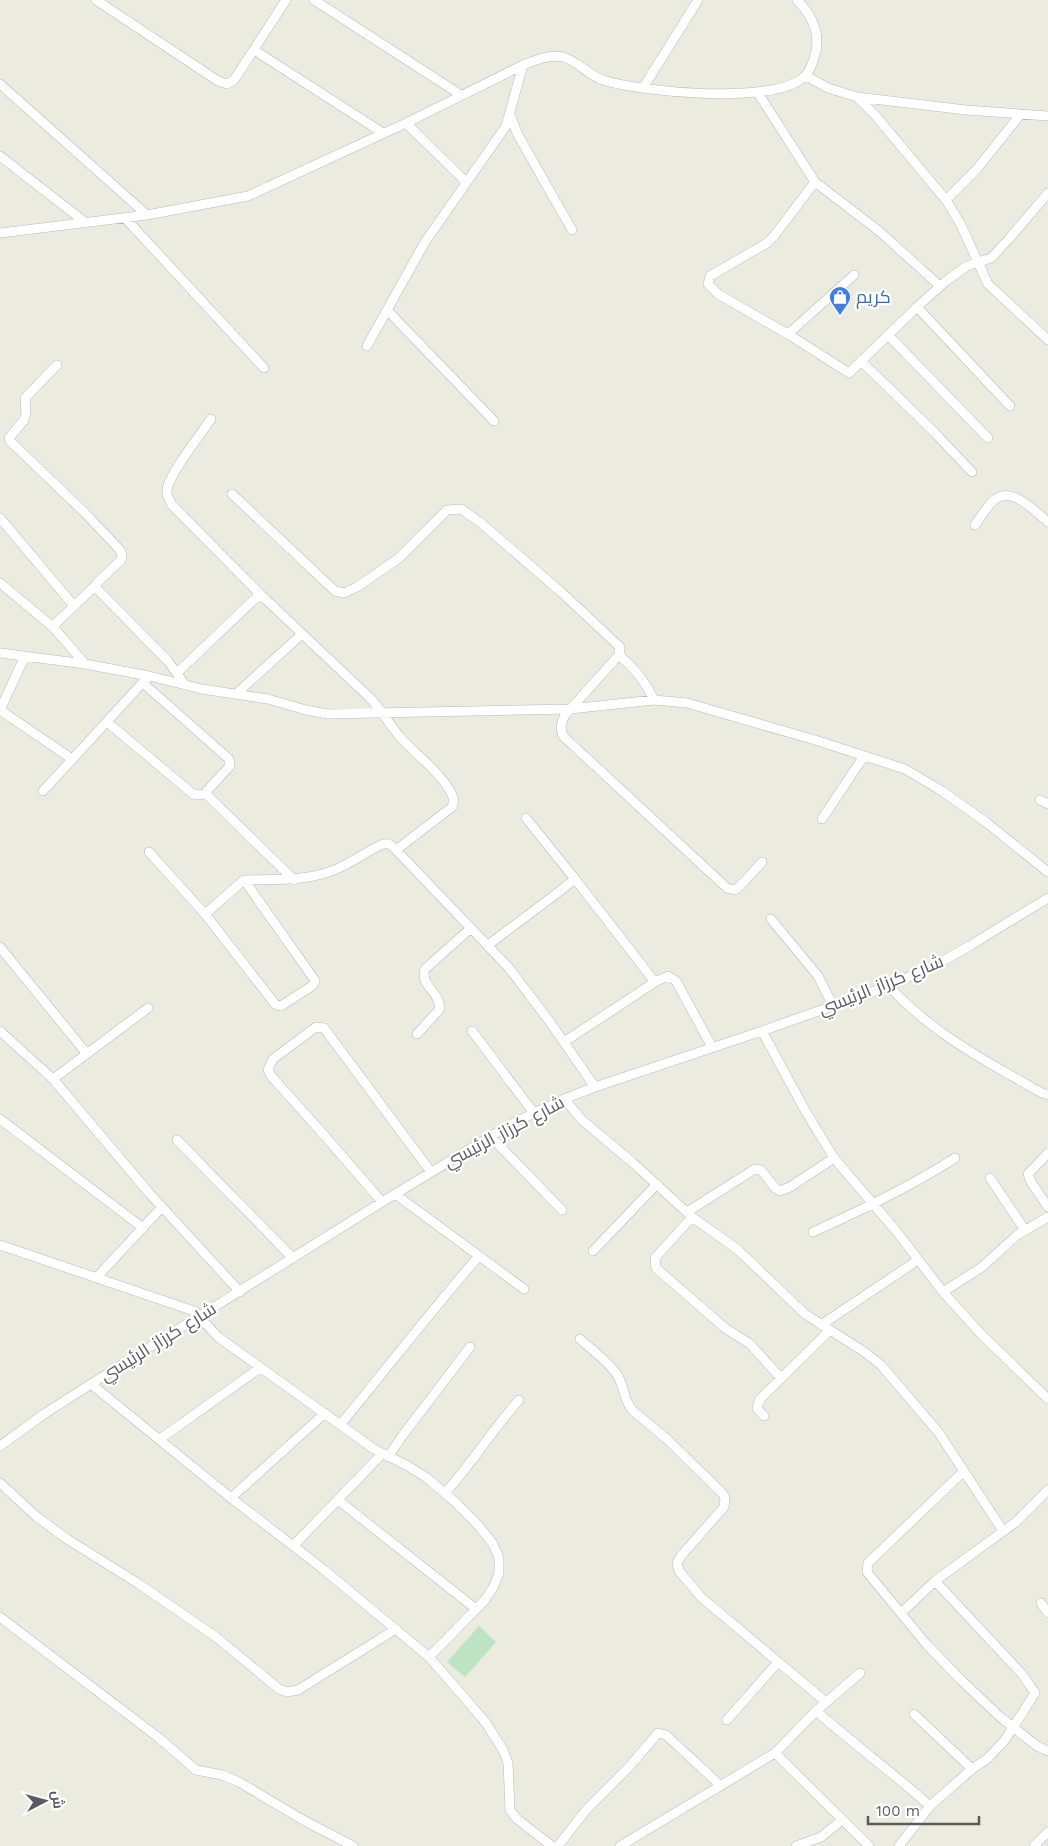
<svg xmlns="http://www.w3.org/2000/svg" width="1048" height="1846" font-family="'Work Sans',Cairo,sans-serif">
	<rect width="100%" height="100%" fill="#ecebe0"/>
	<path fill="#bce4c2" d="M479 1626 496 1642 465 1677 447 1662Z"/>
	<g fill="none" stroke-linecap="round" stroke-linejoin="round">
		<g stroke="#b8b9bf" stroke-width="10">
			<path id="minor" d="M96 0 218 81 227 84 234 80 286 0
				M314 0 461 95
				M254 50 383 133
				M806 76 828 88 857 97 966 110 1048 116
				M0 84 147 215
				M643 88 698 0
				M758 93 815 182 879 231 940 286
				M857 97 875 115 946 200
				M510 115 518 135 572 230
				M1020 115 976 170 946 200 960 223 988 284 1048 340
				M406 123 466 182
				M0 156 86 223
				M815 182 774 236 767 243 710 276 708 284 718 294 791 336 849 373 917 307 946 281 967 266 991 258 1008 240 1048 193
				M125 218 264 368
				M0 233 147 215 248 196 406 123 523 65C536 60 549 54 563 57 578 61 589 76 603 80 639 92 779 106 806 75 811 69 814 59 816 51 820 30 811 14 797 0
				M917 307 1010 406
				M788 334 854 275
				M888 335 988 438
				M367 346 387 310
				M861 361 934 432 972 472
				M57 365 25 398 26 413 24 420 9 438 10 441 85 513 120 550 122 555 121 560 98 582 95 586 97 589 168 661 185 685
				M494 421 387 310 425 242 506 126 523 65
				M232 494 335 591 344 593 357 587 399 558 447 510 461 509 481 523 561 592 620 647 619 655 565 715C561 723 560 728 563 736L727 888 735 890 741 885 762 862
				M0 518 74 606
				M975 525C981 517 987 506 994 500 1012 485 1034 511 1048 522
				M0 583 54 628
				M0 653 85 664 149 676 202 689 268 699 306 710 327 714 570 709 654 700 687 703 815 740 905 769 942 791 987 823 1048 872
				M619 655C635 669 645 681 654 700
				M25 656 0 710 72 759
				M85 664 54 628V625L95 586
				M177 673 260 594
				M237 693 302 634
				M107 722 193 794 200 795 205 793 230 766 229 759 143 683
				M43 791 147 678
				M205 793 294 880
				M1040 800 1048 804
				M822 819 864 756
				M396 850 509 968 547 1018 595 1087
				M149 852 205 914 275 1004 281 1006 312 986 315 981 314 979 244 880
				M575 879 655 982
				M205 914 244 880C276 879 308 882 339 868 354 861 367 851 383 844 389 843 392 845 396 850L452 807 454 800C447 777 416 755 400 737 389 724 381 709 369 697L260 594 172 505C170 500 166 495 167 490 168 475 201 434 211 419
				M771 919 818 976 833 1006
				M488 945 552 897 575 879 526 818
				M0 947 87 1054
				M889 986C923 1024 966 1050 1010 1075 1022 1081 1035 1091 1048 1095
				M0 1031 53 1079 150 1194 240 1292
				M472 1031 534 1113
				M762 1031 806 1112 834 1158 897 1232 943 1292 980 1333 1048 1399
				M417 1034 439 1010C443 994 419 986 425 969L471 928
				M564 1042 655 982 668 976 676 981 712 1047
				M53 1079 148 1008
				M564 1099 582 1120 632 1162 692 1217 737 1249 805 1314 866 1353 881 1365 939 1433 1003 1531
				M0 1119 143 1228
				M490 1136 562 1210
				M177 1140 293 1258
				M1048 1153 1028 1174 1031 1182 1048 1207
				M990 1178 1025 1230
				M395 1194 524 1289
				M382 1202 324 1135 272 1077 268 1070 273 1059 316 1027 324 1028 431 1172
				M687 1212 755 1169 761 1170 775 1188 780 1191 790 1187 834 1158
				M692 1217 655 1258 656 1268 725 1328 750 1344 780 1377
				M813 1232C862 1210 910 1187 955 1158
				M0 1245 194 1311 218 1337 374 1449 408 1466 427 1478 454 1501 478 1525 493 1544 499 1558V1573L494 1586 485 1600 429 1657
				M593 1251 657 1184
				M97 1277 162 1207
				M943 1292 982 1267 1017 1235 1048 1217
				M821 1325 918 1260
				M580 1339C592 1350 609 1362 618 1376 624 1387 624 1400 632 1410L668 1440 723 1494 725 1498 724 1507 681 1556 677 1563 679 1571 702 1598 826 1702
				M91 1384 231 1498 323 1569 429 1657 469 1703 486 1723 503 1750 508 1763 510 1810 517 1819 552 1846
				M764 1416 757 1408 760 1399 830 1330
				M341 1424C387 1368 431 1311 479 1256
				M160 1439 260 1368
				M0 1446 44 1414 91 1384 382 1202 511 1124 564 1099 595 1087 762 1031 889 986 943 961 971 945 1048 898
				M388 1457 403 1435 470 1347
				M964 1471 868 1563 867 1572 927 1645 960 1679 999 1716 1037 1746 1048 1751
				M0 1483 37 1517 67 1539 139 1584 216 1637 279 1689 287 1692 298 1690 396 1629
				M445 1493C472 1463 493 1429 519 1400
				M231 1498 325 1413
				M338 1500 476 1609
				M293 1546 382 1454
				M1041 1603 1048 1613
				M901 1613 935 1581 1016 1522 1048 1490
				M0 1617 159 1738 196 1770 222 1775 239 1782 303 1820 353 1846
				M816 1711C854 1744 893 1773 930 1806
				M914 1714 972 1769
				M727 1720 778 1662
				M775 1753 816 1711 860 1673
				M558 1846 586 1810 629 1767 658 1733 666 1735 721 1786
				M620 1846 775 1753 869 1846
				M796 1846 821 1837 842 1820
				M899 1846 930 1806 972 1769 987 1759 1005 1740 1035 1693 1022 1674 935 1581
				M1034 1846 1048 1832"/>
		</g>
		<use href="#minor" stroke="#fff" stroke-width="9"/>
	</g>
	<defs>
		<g id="shop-pin" transform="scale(1.125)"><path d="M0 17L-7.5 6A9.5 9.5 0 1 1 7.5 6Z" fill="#3f7fe0" stroke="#fff"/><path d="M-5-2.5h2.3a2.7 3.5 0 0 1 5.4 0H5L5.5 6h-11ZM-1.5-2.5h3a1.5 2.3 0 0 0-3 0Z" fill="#fff"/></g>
	</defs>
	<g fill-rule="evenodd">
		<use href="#shop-pin" x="840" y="297"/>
	</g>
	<g text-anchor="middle" stroke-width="4.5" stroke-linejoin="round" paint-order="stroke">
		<g font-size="18" fill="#366cbe" stroke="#fff" text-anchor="start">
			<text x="856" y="303">كريم</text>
		</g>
		<g font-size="18" fill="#595b61" stroke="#fff">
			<text transform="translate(881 985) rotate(-22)" y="6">شارع كرزاز الرئيسي</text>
			<text transform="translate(504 1132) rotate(-28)" y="6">شارع كرزاز الرئيسي</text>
			<text transform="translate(158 1342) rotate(-32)" y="6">شارع كرزاز الرئيسي</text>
		</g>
	</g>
	<g transform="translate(45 1801) rotate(84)" stroke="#ffffff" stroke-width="4" paint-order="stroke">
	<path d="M0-4L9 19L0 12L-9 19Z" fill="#595b61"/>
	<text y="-8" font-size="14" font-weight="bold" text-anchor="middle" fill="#595b61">ش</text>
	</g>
	<path d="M868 1816v8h111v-8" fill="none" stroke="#595b61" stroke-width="2.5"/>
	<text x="876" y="1816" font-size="15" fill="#595b61" stroke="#ffffff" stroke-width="4" paint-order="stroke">100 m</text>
</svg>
